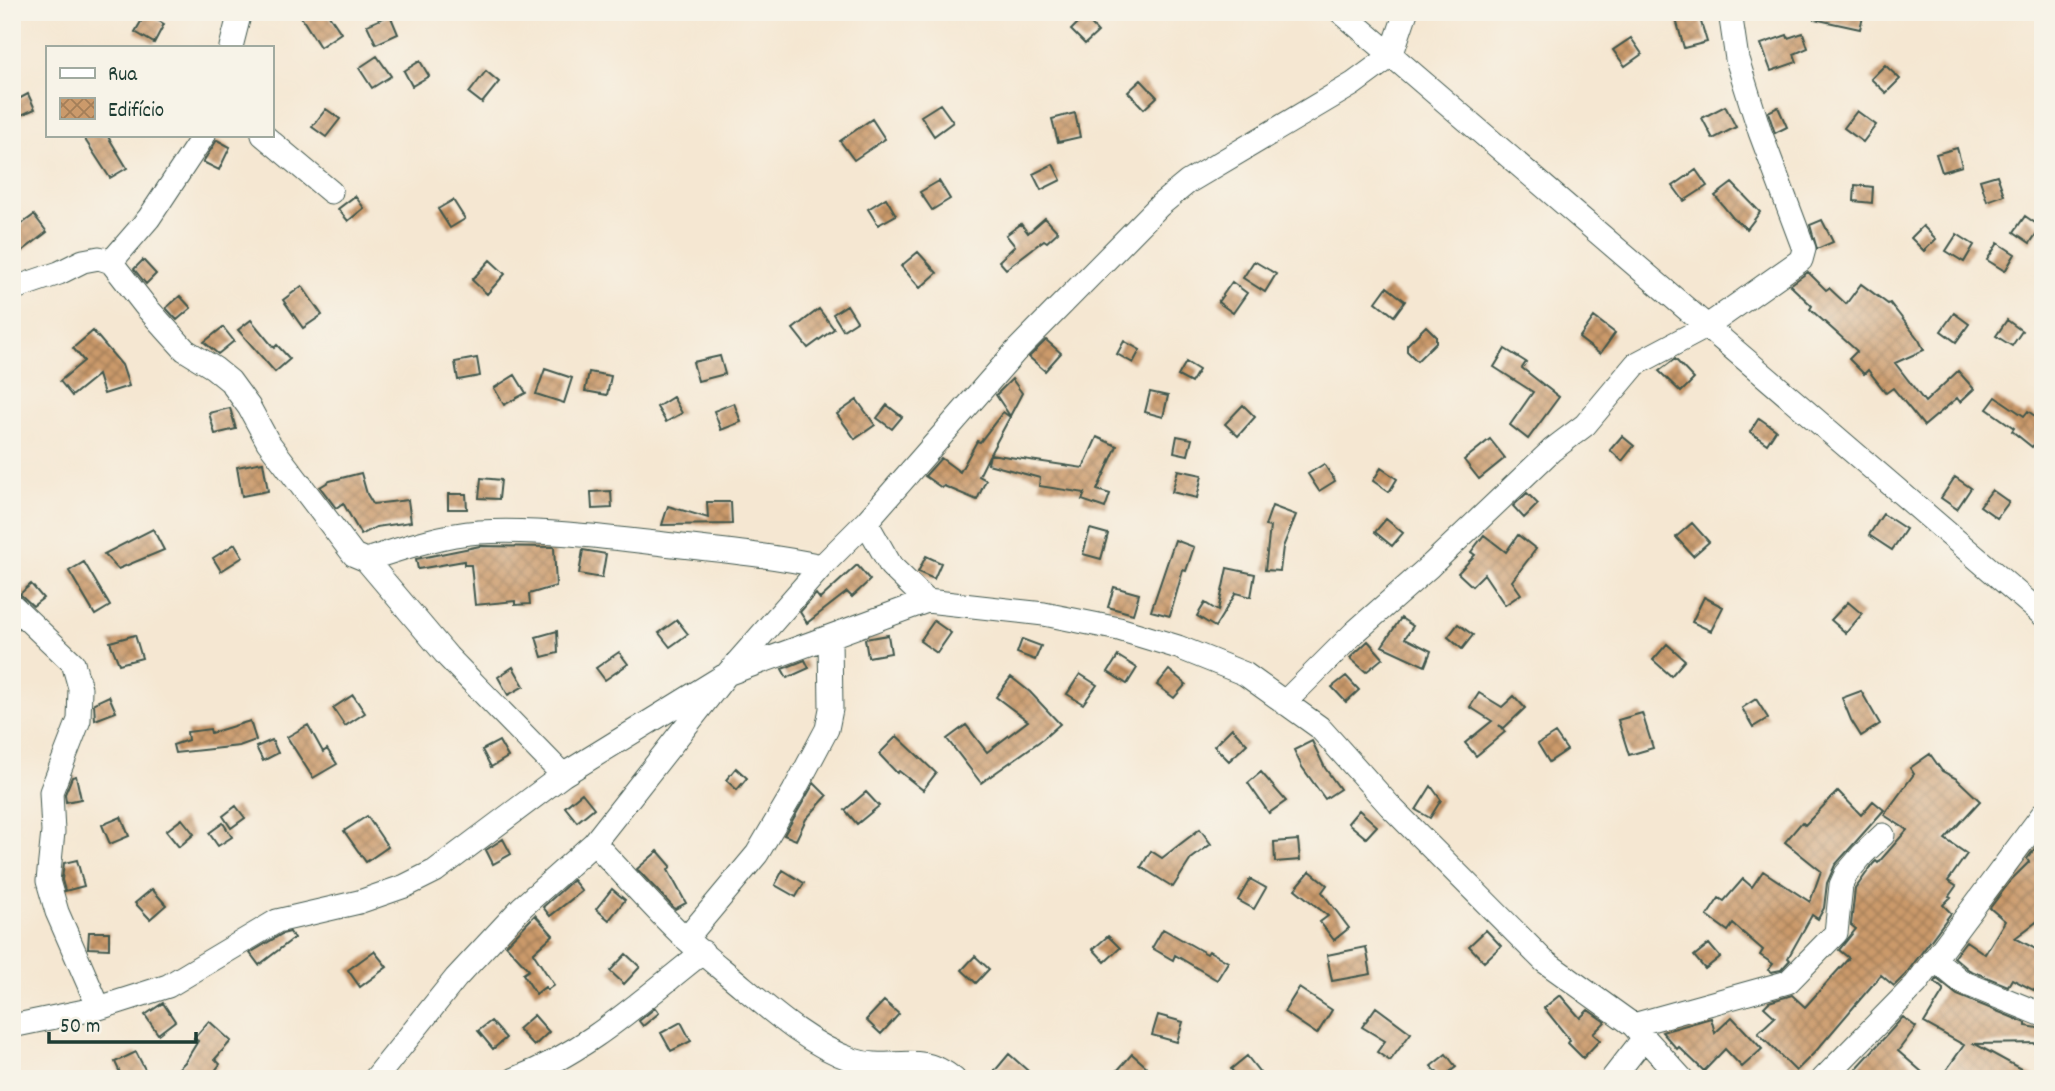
<svg xmlns="http://www.w3.org/2000/svg" width="2055" height="1091" font-family="Dekko,sans-serif">
	<defs>
		<pattern id="building-cross-hatch" width="8" height="8" patternUnits="userSpaceOnUse" patternTransform="scale(1.75)"><rect width="8" height="8" fill="#cb9a6b"/><path d="M0 0l8 8M0 8l8-8" fill="none" stroke="#a47f59"/></pattern>
	</defs>
	<rect width="100%" height="100%" fill="#f7f3e8"/>
	<filter id="ink" filterUnits="userSpaceOnUse"><feTurbulence type="fractalNoise" baseFrequency=".0143" numOctaves="2"/><feDisplacementMap in="SourceGraphic" scale="14" xChannelSelector="R" yChannelSelector="G"/><feConvolveMatrix kernelMatrix="1 2 1 2 8 2 1 2 1" color-interpolation-filters="sRGB"/></filter>
	<filter id="wash" filterUnits="userSpaceOnUse"><feTurbulence type="fractalNoise" baseFrequency=".00686" numOctaves="4" result="noise"/><feDisplacementMap in="SourceGraphic" scale="28" xChannelSelector="R" yChannelSelector="G"/><feGaussianBlur stdDeviation="1.57" result="paint"/><feColorMatrix in="noise" values="0 0 0 0 0 0 0 0 0 0 0 0 0 0 0 0 0 1.4 0 .05"/><feComposite in="paint" operator="in"/></filter>
	<g filter="url(#wash)">
		<rect width="100%" height="100%" fill="#f5e7d2"/>
		<g id="blocks">
			<path fill="url(#building-cross-hatch)" d="M298 12H327L341 33 320 47Z
				M1674 12H1698L1707 42 1684 48Z
				M1815 12H1864L1860 29 1814 19Z
				M146 13 164 24 154 43 135 32Z
				M390 15 398 34 376 44 367 25Z
				M1084 17 1098 32 1085 44 1071 30Z
				M1803 33 1808 48 1794 54 1797 62 1771 71 1761 44 1787 35 1788 38Z
				M1631 38 1642 54 1625 66 1613 50Z
				M377 56 391 76 372 88 359 68Z
				M420 61 429 76 412 86 404 71Z
				M1885 65 1900 79 1886 93 1871 79Z
				M486 71 499 82 482 103 469 93Z
				M1141 80 1157 97 1144 109 1128 92Z
				M28 94 35 109 19 116 13 102Z
				M940 104 953 122 934 136 921 116Z
				M1725 106 1736 127 1713 139 1702 118Z
				M1778 107 1787 127 1775 133 1768 112Z
				M326 109 340 119 326 137 312 127Z
				M1857 111 1876 125 1863 142 1844 128Z
				M1075 113 1080 137 1058 142 1052 119Z
				M872 119 885 139 854 160 840 141Z
				M82 135H107L127 168 110 178Z
				M217 140 230 147 219 170 203 162Z
				M1957 148 1962 166 1942 172 1936 154Z
				M1053 164 1061 180 1041 190 1033 174Z
				M1696 170 1707 186 1684 201 1673 186Z
				M1997 175 2004 195 1987 201 1980 180Z
				M939 181 950 199 932 210 920 192Z
				M1732 183 1760 212 1747 229 1733 218 1715 196Z
				M1855 185 1873 187 1872 203 1854 201Z
				M355 196 364 208 348 221 338 209Z
				M886 198 896 215 878 225 868 209Z
				M453 200 465 219 450 228 438 209Z
				M34 215 47 232 12 259V231Z
				M2025 216 2041 227 2030 243 2014 232Z
				M1045 218 1058 232 1047 242 1044 240 1006 269 999 261 1015 246 1006 235 1021 224 1028 233Z
				M1822 220 1833 242 1817 249 1810 225Z
				M1923 226 1936 239 1924 251 1911 238Z
				M1957 234 1974 245 1964 262 1946 251Z
				M1998 243 2015 254 2005 271 1987 260Z
				M918 252 937 273 920 288 901 266Z
				M143 260 156 274 146 284 134 269Z
				M490 260 505 274 487 294 472 280Z
				M1254 261 1276 274 1265 292 1243 278Z
				M1808 272 1826 290 1829 288 1846 304 1861 284 1888 304 1890 303 1919 340 1924 350 1895 363 1925 402 1958 371 1974 389 1960 402 1957 398 1924 426 1893 388 1886 393 1868 370 1864 374 1849 359 1857 351 1810 309 1812 306 1790 285Z
				M1232 282 1247 293 1233 313 1218 302Z
				M302 286 322 315 303 328 283 300Z
				M1387 287 1405 301 1394 316 1376 302Z
				M180 296 191 308 177 320 166 308Z
				M847 305 857 321 843 330 833 314Z
				M819 309 834 329 808 348 793 329Z
				M1954 313 1969 324 1956 342 1941 331Z
				M1594 317 1615 333 1600 354 1579 338Z
				M251 320 274 348 277 345 290 359 275 372 238 330Z
				M2007 320 2022 331 2012 346 1996 336Z
				M1426 326 1436 336V342L1417 361 1407 351V345Z
				M223 327 234 341 218 354 204 342Z
				M93 331 122 365 129 386 104 394 98 375 72 396 60 381 84 361 73 348Z
				M1046 340 1061 353 1045 371 1029 357Z
				M1124 341 1140 350 1133 363 1117 354Z
				M1505 349 1526 362 1522 368 1559 397 1528 439 1510 425 1533 392 1494 367Z
				M720 356 725 374 698 381 693 362Z
				M477 358 480 376 458 380 455 362Z
				M1675 359 1694 379 1681 392 1659 371Z
				M1186 362 1199 370 1191 383 1178 376Z
				M545 369 572 378 564 403 536 394Z
				M589 372 611 376 607 395 585 391Z
				M515 375 526 393 504 405 494 388Z
				M1012 379 1022 393 1010 416 996 395Z
				M1150 392 1168 396 1163 417 1145 412Z
				M673 397 682 413 666 422 657 407Z
				M1996 397 2024 416 2028 411 2043 422V433L2032 447 2012 431 2014 428 1987 409Z
				M857 400 875 425 855 439 837 414Z
				M734 403 741 422 721 430 714 411Z
				M887 405 902 417 892 429 877 418Z
				M1243 405 1255 417 1238 436 1225 424Z
				M230 408 236 429 215 434 209 413Z
				M1003 412 1010 417 990 454 1083 468 1097 437 1117 446 1097 490 1110 494 1105 508 1082 500 1085 493 1039 486 1040 478 988 464 990 454 979 476 986 480 977 500 944 486 942 488 925 476 941 458 960 472 977 441 980 442Z
				M1759 418 1776 430 1767 444 1750 432Z
				M1177 436 1192 439 1188 455 1174 452Z
				M1622 436 1634 446 1622 461 1610 450Z
				M1490 439 1505 458 1479 479 1464 460Z
				M263 462 268 491 242 496 237 467Z
				M1324 464 1335 481 1319 491 1308 474Z
				M1381 468 1397 479 1389 492 1373 481Z
				M1178 470 1202 475 1197 498 1172 492Z
				M361 473 367 494 373 504 408 500 411 522 376 527 361 535 343 503 336 508 320 487 330 481Z
				M1955 477 1971 488 1957 509 1941 498Z
				M481 478 501 480 499 499 479 498Z
				M1992 490 2009 502 1997 518 1980 506Z
				M611 491 612 508 592 509 591 492Z
				M1527 493 1538 504 1524 518 1513 506Z
				M448 494H466L467 509H448Z
				M707 502H731L732 524 662 525 668 506 708 518Z
				M1272 506 1296 515 1283 547 1280 571 1265 570 1270 527 1265 526Z
				M1883 514 1906 529 1892 550 1869 535Z
				M1386 519 1403 533 1392 546 1375 532Z
				M1692 523 1709 542 1693 556 1676 537Z
				M153 529 164 550 118 569 104 554Z
				M1090 529 1108 534 1101 559 1083 554Z
				M1484 535 1506 552 1518 535 1536 549 1512 581 1521 594 1505 605 1484 574 1472 586 1458 573 1475 555 1471 552Z
				M1175 540 1194 547 1186 571 1183 570 1170 616 1151 611Z
				M235 544 243 557 221 571 213 558Z
				M480 546 554 547 556 586 529 594 530 604 515 605V601L475 605 471 565H464V561L418 569 416 559Z
				M583 550 606 554 602 578 579 574Z
				M926 556 941 563 934 579 918 572Z
				M84 562 110 606 95 615 69 571Z
				M857 565 870 580 852 597 847 592 807 623 800 612 816 594 820 599Z
				M1227 568 1255 574 1251 597 1236 593 1215 627 1197 616 1205 603 1218 611Z
				M31 584 43 598 33 606 20 594Z
				M1114 587 1139 594 1133 614 1108 607Z
				M1704 597 1723 607 1711 631 1692 622Z
				M1848 602 1862 614 1846 633 1831 620Z
				M1401 618 1413 626 1405 638 1431 651 1425 666 1382 646Z
				M677 620 688 634 670 647 659 633Z
				M934 621 951 633 937 653 920 641Z
				M1458 624 1473 635 1462 649 1448 637Z
				M557 631 558 653 542 657 536 637Z
				M135 635 142 658 119 664 110 642Z
				M888 635 891 653 868 657 865 639Z
				M1022 639 1041 646 1035 660 1017 653Z
				M1368 641 1383 658 1366 672 1350 658Z
				M1667 644 1685 660 1671 676 1653 660Z
				M619 652 628 664 605 680 596 668Z
				M1118 656 1137 668 1127 684 1108 672Z
				M805 660 809 668 787 678 782 669Z
				M513 667 524 686 508 695 498 677Z
				M1169 670 1186 684 1174 698 1157 685Z
				M1080 674 1097 685 1083 704 1067 694Z
				M1346 676 1359 690 1346 702 1332 687Z
				M1011 677 1030 692 1060 724 1043 739 981 783 947 739 966 725 987 752 1028 721 996 697Z
				M1861 691 1880 724 1861 736 1851 720 1842 698Z
				M1479 693 1502 707 1514 696 1525 708 1504 728 1499 725 1505 732 1476 756 1465 743 1492 721 1470 707Z
				M353 695 365 713 345 726 333 708Z
				M109 696 116 712 95 720 94 703Z
				M1756 699 1768 718 1753 727 1742 708Z
				M1642 713 1653 748 1629 755 1618 720Z
				M250 721 256 740 239 746 175 753 173 745 188 740 187 732 210 729 211 733Z
				M308 725 323 752 327 749 337 764 313 778 287 737Z
				M1232 728 1247 744 1229 761 1214 746Z
				M1555 733 1567 750 1549 762 1538 744Z
				M897 736 936 773 923 790 899 771 897 773 879 754Z
				M272 740 278 753 263 761 256 747Z
				M499 741 508 757 491 767 482 750Z
				M1312 741 1325 768 1340 789 1325 799 1302 767 1294 750Z
				M1930 754 1942 771 1957 779 1980 801 1945 839 1967 854 1948 881 1956 886 1949 896 1951 897 1943 905 1951 913 1905 975 1894 986 1881 975 1816 1051 1796 1071 1758 1033 1775 1017 1764 1007 1769 1002 1792 995 1805 1007 1849 958 1839 950 1856 929 1851 925 1855 889 1873 864 1876 861 1878 863 1907 830 1884 815 1914 774 1910 768Z
				M736 768 747 778 737 790 726 780Z
				M1261 772 1286 801 1269 813 1248 783Z
				M76 776 81 799 66 802 65 794 72 777Z
				M814 783 827 796 806 819 796 840 784 835Z
				M1431 786 1441 800 1430 818 1416 810Z
				M1838 791 1861 815 1873 801 1884 810 1835 865 1827 883 1824 908 1818 919 1812 915 1788 958 1790 960 1781 970 1771 972 1768 970 1773 964 1760 955 1763 950 1733 924 1728 931 1707 916 1719 898 1724 901 1743 879 1752 887 1763 871 1810 902 1821 871 1785 842 1802 822 1805 825Z
				M866 792 879 806 857 824 845 810Z
				M582 793 594 808 577 822 565 807Z
				M236 806 245 818 231 828 223 816Z
				M1359 810 1377 826 1366 838 1348 823Z
				M367 816 388 847 366 862 344 831Z
				M121 817 129 836 110 844 102 825Z
				M182 819 194 834 179 847 166 831Z
				M223 823 232 837 218 846 209 833Z
				M1200 829 1211 844 1191 859 1173 887 1141 867 1151 851 1162 858Z
				M503 839 511 854 493 864 486 850Z
				M1298 840 1300 860 1275 862 1274 842Z
				M2036 847 2040 851 2043 848V917L2015 938 2043 953V995L2012 979 2008 986 1969 970 1954 957 1966 941 1985 954 2005 921 1990 908 2012 879 2029 862 2027 859Z
				M658 851 671 866 668 870 686 903 675 909 637 869Z
				M77 860 84 886 65 891 62 880 64 863Z
				M783 870 804 883 796 897 775 885Z
				M1310 871 1327 885 1322 892 1349 928 1334 940 1320 922 1328 916 1295 889Z
				M1250 879 1266 888 1254 909 1238 900Z
				M573 880 582 891 550 916 543 907Z
				M152 889 166 905 150 919 135 903Z
				M612 889 625 900 609 920 596 909Z
				M535 915 553 935 533 953 554 985 547 990 545 987 536 994 523 974 529 970 506 945Z
				M1163 929 1207 954 1209 951 1228 962 1217 980 1175 955 1173 960 1152 948Z
				M1486 930 1501 946 1484 962 1469 946Z
				M89 932H109V949L88 948Z
				M290 932 294 938 259 965 250 953 282 934Z
				M1108 936 1120 948 1105 962 1093 949Z
				M1709 944 1720 957 1705 969 1694 956Z
				M1366 947 1371 974 1332 981 1327 955Z
				M374 951 387 967 360 987 348 970Z
				M626 954 640 967 624 984 610 971Z
				M975 956 989 969 976 983 962 970Z
				M1937 979 1957 995 2026 1023V1026L2043 1029V1043L1975 1044 2039 1079H1940L1964 1045 1924 1023 1943 992V989L1935 982Z
				M1299 988 1332 1010 1317 1034 1284 1012Z
				M1560 995 1580 1018 1588 1010 1605 1022 1593 1034 1600 1040 1583 1058 1568 1043 1570 1040 1544 1008Z
				M884 1001 899 1014 881 1034 866 1020Z
				M163 1003 175 1021 158 1034 145 1015Z
				M1376 1007 1411 1033 1390 1061 1377 1052 1385 1041 1362 1027Z
				M655 1008 659 1013 643 1026 639 1021Z
				M534 1015 549 1032 534 1046 518 1029Z
				M1158 1015 1183 1022 1177 1042 1152 1035Z
				M1732 1017 1762 1049 1742 1067 1725 1049 1704 1071 1679 1047 1677 1049 1662 1032 1711 1018 1715 1033Z
				M1903 1017 1916 1027 1898 1051 1930 1079H1847Z
				M209 1021 231 1041 215 1059 220 1064 209 1079H168L185 1062 198 1041 194 1038Z
				M491 1021 506 1038 493 1049 478 1031Z
				M681 1022 691 1041 671 1051 661 1033Z
				M136 1052 150 1079H123L115 1062Z
				M1009 1054 1037 1079H988Z
				M1132 1054 1148 1068 1139 1079H1110Z
				M1446 1054 1456 1067 1442 1078 1431 1066Z
				M1247 1056 1265 1079H1239L1231 1069Z"/>
		</g>
	</g>
	<g filter="url(#ink)">
		<use href="#blocks" fill-opacity="0" stroke="#3f564c" stroke-width="2"/>
		<g fill="none" stroke-linecap="round" stroke-linejoin="round">
			<g stroke="#3f564c" stroke-width="25">
				<path id="minor" d="M1341 12 2043 615
					M231 47 240 12
					M263 135 331 192
					M111 262 149 218 204 135
					M12 289 59 273 83 261 99 258 111 262 147 308 185 350 214 368 230 381 249 407 268 442 354 555 366 560 448 657 563 775
					M866 522 891 566 927 601
					M366 560C403 548 440 535 479 532 540 529 604 537 664 544 717 550 770 555 822 566
					M12 605 73 663 80 688 79 720 51 792 53 832 48 881 57 912 99 1008
					M1284 703 1354 633 1430 566 1552 450 1585 425 1636 364 1706 327 1801 260 1804 249 1760 132 1737 59 1730 12
					M594 843C624 874 654 909 686 939 704 955 724 971 743 987 776 1015 812 1046 853 1060 890 1073 918 1049 954 1079
					M686 939 757 854 794 791 827 729 831 709 830 638
					M1934 959 1962 982 2043 1015
					M1633 1025 1788 982 1836 933 1841 885 1846 874 1863 854 1883 835
					M12 1026 99 1008 168 986 277 921 359 902 405 886 435 871 563 775 727 674 927 601 1044 614 1119 629 1178 647 1245 674 1319 727 1390 806 1544 961 1633 1025 1682 1079
					M375 1079 456 978 522 907 594 843 727 674 822 566 866 522 1015 352 1160 205 1188 182 1353 84 1391 56 1406 12
					M515 1079C587 1052 643 999 703 952
					M1612 1079 1644 1038
					M1823 1079 1916 984 2043 814"/>
			</g>
			<use href="#minor" stroke="#fff" stroke-width="23"/>
		</g>
	</g>
	<rect width="2055" height="1091" fill="none" stroke="#f7f3e8" stroke-width="42"/>
	<rect x="46" y="46" width="228" height="91" fill="#f7f3e8" stroke="#a1aaa0" stroke-width="2"/>
	<rect x="60" y="68" width="35" height="10" fill="#ffffff" stroke="#a1aaa0" stroke-width="2"/>
	<text x="108" y="80" font-size="21" fill="#1f3d34">Rua</text>
	<rect x="60" y="98" width="35" height="21" fill="url(#building-cross-hatch)" stroke="#a1aaa0" stroke-width="2"/>
	<text x="108" y="116" font-size="21" fill="#1f3d34">Edifício</text>
	<path d="M49 1032v10h147v-10" fill="none" stroke="#1f3d34" stroke-width="3.5"/>
	<text x="60" y="1032" font-size="21" fill="#1f3d34" stroke="#f7f3e8" stroke-width="5" paint-order="stroke">50 m</text>
</svg>
